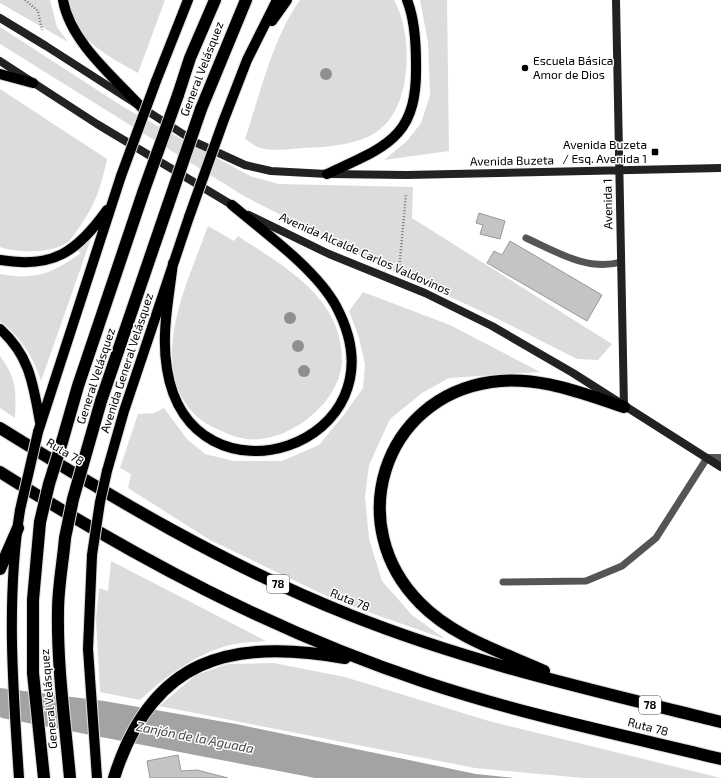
<svg xmlns="http://www.w3.org/2000/svg" width="721" height="778" font-family="'Exo 2',sans-serif">
	<rect width="100%" height="100%" fill="#fff"/>
	<path fill="#dcdcdc" d="M0 0H50L57 27 68 42 0 3Z
		M69 0H165L138 73C108 56 72 39 69 0Z
		M300 0H394C413 33 413 105 379 130 360 145 327 147 303 148 292 149 268 152 258 147 254 146 249 141 245 139 259 97 274 35 300 0Z
		M420 0H447L449 151 384 160 407 141 421 123 430 95 428 42Z
		M0 27 125 108 250 176 279 184 413 187 412 218 612 344 598 360 577 359 498 319 343 247 244 196 0 44Z
		M0 89 107 159C101 187 95 206 78 229 75 233 72 238 69 241 54 254 17 253 0 247Z
		M208 226 234 241 238 236C269 257 308 278 328 311 337 325 342 343 342 360 341 403 288 444 246 439 235 437 225 433 215 428 190 417 177 395 173 369 167 321 192 271 208 226Z
		M92 236 41 381C33 356 21 337 0 321V274C36 281 52 273 81 253L78 251Z
		M363 292 450 325 540 372 449 378 422 393 390 419 369 465 365 496 369 539 382 581 412 615 445 639 337 601 210 540 128 488 131 474 120 468 138 414 154 413 164 408 187 439 205 454 234 461H282L319 445 343 416 363 388 365 364 359 338 349 311Z
		M0 356C17 379 16 390 15 418L0 408Z
		M111 561 266 641C253 642 238 642 226 646 193 656 165 677 140 700L100 692 96 619 99 588 108 591Z
		M273 663 345 677 489 721 721 778H583L475 768 159 706 196 675 228 664Z"/>
	<path fill="#a3a3a3" d="M0 688 104 701 236 724 476 774 514 778H315L2 718 0 717Z"/>
	<path fill="#c4c4c4" stroke="#999" d="M479 213 505 221 500 239 480 234 483 225 476 223Z
		M510 241 602 295 587 321 487 263 494 251 502 255Z
		M178 755 181 771 197 770 228 778H150L147 761Z"/>
	<g fill="none" stroke-linecap="round" stroke-linejoin="round">
		<g stroke="#dbdbdb" stroke-width="12">
			<path id="primary" d="M63 0C70 42 115 78 143 109
				M272 21 287 0
				M0 74 33 83
				M156 81 188 0
				M223 122 247 60 277 0
				M327 174C387 146 418 138 416 63 416 42 415 20 407 0
				M0 260C53 269 77 252 107 210
				M173 263C169 297 161 334 167 369 190 516 411 447 336 306 316 269 264 232 232 205
				M0 329C30 356 33 384 40 422
				M38 432 121 176
				M107 471 124 411 189 217
				M92 555 88 649 97 778
				M19 778C13 689 6 599 20 510"/>
		</g>
		<g stroke="#dbdbdb" stroke-width="14">
			<path id="highway" d="M178 95 190 58 215 0
				M201 109 246 0
				M0 428C113 498 226 566 350 615 470 663 596 691 721 722
				M62 442 78 386 144 190
				M85 457 101 401 168 205
				M0 472C134 557 274 632 425 682 521 714 622 735 721 759
				M40 522 33 600V673L44 778
				M65 538C63 562 58 587 58 611 57 667 65 722 70 778
				M0 569 18 528
				M544 671C502 652 453 637 420 603 343 526 382 398 491 382 537 375 581 393 624 407
				M114 778C151 659 230 637 345 658"/>
		</g>
		<path stroke="#777" stroke-width="2.5" stroke-dasharray="1 2" stroke-linecap="butt" d="M25 0 38 11 42 30
			M399 271 406 194"/>
		<path stroke="#555" stroke-width="7" d="M526 238C555 251 588 272 621 262
			M503 582 586 581 622 566 656 538 707 458"/>
		<path stroke="#555" stroke-width="8" d="M707 458H721"/>
		<path stroke="#222" stroke-width="8" d="M616 0 624 407
			M0 18 46 46 197 143 245 165 271 171 327 174 407 175 721 168
			M0 61 97 124 237 208
			M249 215 329 254 425 293 492 326 573 373 721 467"/>
		<use href="#primary" stroke="#000" stroke-width="10"/>
		<use href="#highway" stroke="#000" stroke-width="12"/>
		<g stroke="#dbdbdb" stroke-width="12" stroke-linecap="butt">
			<path id="primary-bridge" d="M121 176 156 81
				M189 217 223 122
				M20 510 38 432
				M92 555 100 502 107 471"/>
		</g>
		<g stroke="#dbdbdb" stroke-width="14" stroke-linecap="butt">
			<path id="highway-bridge" d="M144 190 178 95
				M168 205 201 109
				M40 522 49 484 62 442
				M65 538 73 499 85 457"/>
		</g>
		<use href="#primary-bridge" stroke="#000" stroke-width="10"/>
		<use href="#highway-bridge" stroke="#000" stroke-width="12"/>
	</g>
	<g fill="#8f8f8f">
		<circle cx="326" cy="74" r="6"/>
		<circle cx="290" cy="318" r="6"/>
		<circle cx="298" cy="346" r="6"/>
		<circle cx="304" cy="371" r="6"/>
	</g>
	<g fill="#000" stroke="#fff" stroke-width="1.5">
		<circle cx="525" cy="68" r="4"/>
		<rect x="651" y="148" width="8" height="8" rx="2"/>
	</g>
	<g text-anchor="middle" stroke-width="3" stroke-linejoin="round" paint-order="stroke">
		<g fill="#fff" stroke="#4c4c4c" stroke-width="1">
			<rect x="267" y="575" width="22" height="18" rx="3"/>
			<rect x="639" y="696" width="22" height="18" rx="3"/>
		</g>
		<g font-size="11" font-weight="bold" fill="#000">
			<text x="278" y="588">78</text>
			<text x="650" y="709">78</text>
		</g>
		<g font-size="12" fill="#000" stroke="#fff" text-anchor="start">
			<text x="533" y="65">Escuela Básica<tspan x="533" dy="14">Amor de Dios</tspan></text>
			<text x="647" y="149" text-anchor="end">Avenida Buzeta<tspan x="647" dy="14">/ Esq. Avenida 1</tspan></text>
		</g>
		<g font-size="12" fill="#000" stroke="#fff">
			<text transform="translate(202 69) rotate(-69)" y="4">General Velásquez</text>
			<text transform="translate(512 161) rotate(-1)" y="4">Avenida Buzeta</text>
			<text transform="translate(608 204) rotate(-91)" y="4">Avenida 1</text>
			<text transform="translate(365 254) rotate(24)" y="4">Avenida Alcalde Carlos Valdovinos</text>
			<text transform="translate(127 363) rotate(-72)" y="4">Avenida General Velásquez</text>
			<text transform="translate(96 376) rotate(-72)" y="4">General Velásquez</text>
			<text transform="translate(65 452) rotate(31)" y="4">Ruta 78</text>
			<text transform="translate(350 600) rotate(22)" y="4">Ruta 78</text>
			<text transform="translate(49 699) rotate(-95)" y="4">General Velásquez</text>
			<text transform="translate(648 727) rotate(14)" y="4">Ruta 78</text>
		</g>
		<g font-size="13" font-style="italic" fill="#444" stroke="#fff">
			<text transform="translate(195 737) rotate(11)" y="5">Zanjón de la Aguada</text>
		</g>
	</g>
</svg>
